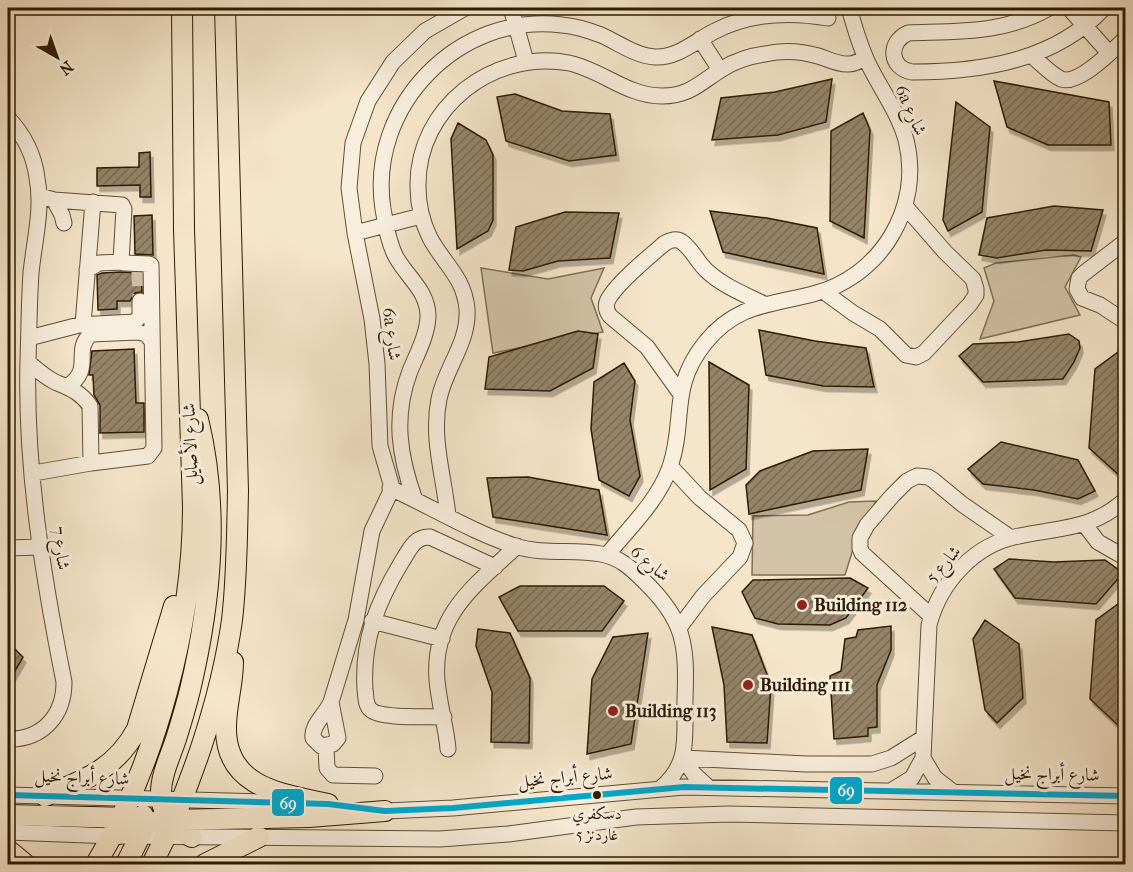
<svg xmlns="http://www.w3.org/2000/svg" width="1133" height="872" font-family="'IM FELL French Canon',Amiri,serif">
	<defs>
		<pattern id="building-hatch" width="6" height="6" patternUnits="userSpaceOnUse" patternTransform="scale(1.5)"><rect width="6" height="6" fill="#95846a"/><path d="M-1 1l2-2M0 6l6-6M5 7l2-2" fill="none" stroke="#7a6b55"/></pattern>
		<filter id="shadow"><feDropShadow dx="3" dy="5.5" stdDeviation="0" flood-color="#0004"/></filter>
	</defs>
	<rect width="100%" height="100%" fill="#f5e5ca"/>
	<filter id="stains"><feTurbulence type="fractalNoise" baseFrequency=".00333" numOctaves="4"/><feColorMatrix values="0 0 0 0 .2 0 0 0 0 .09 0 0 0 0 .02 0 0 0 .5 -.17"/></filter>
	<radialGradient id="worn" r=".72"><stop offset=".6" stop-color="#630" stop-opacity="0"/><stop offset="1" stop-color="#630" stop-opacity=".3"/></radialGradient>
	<path fill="#d3c3a8" stroke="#806f56" stroke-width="1.5" d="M1074 255 1081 257 1065 287 1080 315 980 339 994 301 984 268 996 263Z
		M481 268 548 279 604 268 591 298 603 332 493 353Z
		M876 501 854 546 845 575H752L753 516 808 515 849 502Z"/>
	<path fill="url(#building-hatch)" stroke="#2d1b03" stroke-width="1.5" filter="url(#shadow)" d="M832 79 826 122 778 135 712 140 721 98 775 92Z
		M994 81 1109 102 1111 145H1048L1007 127Z
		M515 94 562 111 610 114 616 155 569 161 506 141 497 97Z
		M956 102 990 127 982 212 948 231 943 220Z
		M863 113 870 130 864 238 830 221 831 131Z
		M458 123 486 140 493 155V220L488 231 457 249 451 139Z
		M150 152 151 197H140V185L97 186V168L139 167V153Z
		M1054 206 1103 210 1091 251 1046 250 997 258 979 255 987 218Z
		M710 211 767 218 817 228 824 274 723 252Z
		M565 212 619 213 610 258 558 261 523 271 509 270 516 227Z
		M152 215 153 255 135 254 134 216Z
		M120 272 141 273 142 292 135 293 130 301H117V309L98 310 97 275 102 273Z
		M759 330 815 341 866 348 874 387 823 386 766 375Z
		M578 331 598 334 593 368 550 391 485 389 489 357Z
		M1069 334 1079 341 1080 348 1074 362 1063 379 983 382 959 356 973 344 1018 342Z
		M1125 347V467L1120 476 1089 448 1095 369Z
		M134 349 136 403H144V432L100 433V405L94 395 93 375H89L92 351Z
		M709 362 749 385 746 469 710 490Z
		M624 363 635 381 630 420 640 476 629 496 599 480 591 429 594 382Z
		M1001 442 1078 460 1095 491 1078 499 1034 490 983 484 968 469Z
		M868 449 861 490 749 514 746 485 760 471 813 451Z
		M528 477 599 490 607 535 493 517 487 478Z
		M1009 559 1054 562 1105 560 1123 573 1096 604 1015 598 994 569Z
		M850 578 868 588 846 618 830 625 778 624 755 618 742 592 753 580Z
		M520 586H604L624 601 602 631H518L499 597Z
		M1125 599V720L1121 728 1090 699 1096 620Z
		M985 620 1019 644 1023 698 997 723 985 710 973 639Z
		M891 626V650L877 685V727L868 728V736L834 739 830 676 841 671 845 639 856 637 858 630Z
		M712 627 752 635 771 685 767 743 727 742 724 685Z
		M478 629 510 633 530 678 529 743 491 742 492 692 476 646Z
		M648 633 631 744 587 754 592 679 613 637Z
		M8 642 23 657 8 683Z"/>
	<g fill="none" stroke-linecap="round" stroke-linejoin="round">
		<path stroke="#cdbda2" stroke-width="15" stroke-dasharray="15 8" stroke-linecap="butt" d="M139 271 140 301"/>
		<g stroke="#5f4e35" stroke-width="17">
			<path id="minor" d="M511 8 526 61
				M1049 8C1004 34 958 31 908 33 888 42 889 68 912 72 981 72 1055 61 1104 8
				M1069 8 1109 53
				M700 39 720 70
				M1032 56C1041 63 1050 74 1061 79 1078 86 1113 50 1126 38
				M8 118C24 135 34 154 37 178 43 209 34 242 31 273 29 302 29 331 28 360 25 468 43 576 64 682 64 716 42 740 8 739
				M54 200 62 215 64 223
				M355 233 421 216
				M1126 241 1083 274 1079 278 1077 289 1082 298 1100 305 1126 322
				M87 270 99 263 121 262
				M823 291 853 313 880 329 906 355 916 357 924 353 970 304 976 295V289L973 279 945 252 905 206
				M83 324 93 202
				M29 338 79 325 135 322 140 316V301
				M28 362C36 369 45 377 55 382 69 388 81 392 90 406L91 463
				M68 386C94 369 72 350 91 334L138 332 146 334 151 340
				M680 393 647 347 610 316C607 312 605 308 607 302 613 286 651 255 665 243 670 240 677 238 682 242 692 249 698 263 707 271 723 286 744 294 764 304
				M670 466 700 498 739 530 745 543 740 557 703 596 679 628
				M34 473 91 463 148 456 154 448 151 265 149 264 124 263 121 261 124 209 122 205 54 200 40 196
				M390 488C432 507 472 532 515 546 544 555 573 549 601 554 619 557 631 568 643 580 685 620 687 644 685 700 684 735 691 763 661 788
				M415 500C399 456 393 416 410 371 417 354 428 334 428 315 427 290 407 277 396 257 388 242 386 225 383 209 367 106 459 12 562 25 575 26 588 30 601 35 619 43 636 56 655 57 677 58 694 42 713 32 749 13 788 11 828 18
				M448 516C444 476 431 439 439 399 445 368 469 343 467 309 464 277 444 264 430 238 422 222 418 204 418 186 417 107 494 49 569 63 602 70 627 96 662 96 690 96 701 82 722 69 735 61 750 56 765 54 782 50 801 51 818 56 828 59 838 65 849 64 855 64 860 61 865 57
				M1085 525 1098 542 1126 558
				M8 548 40 547
				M607 555C629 528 658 501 670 467 686 420 669 388 705 343 736 304 770 305 813 294 881 277 923 207 906 140 899 114 882 91 870 67 860 48 855 28 849 8
				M931 616 862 553 860 548V538L867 525 892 496 907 481 917 476 928 477 933 480 962 504 1011 538
				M372 621 442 639
				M331 702 356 620 372 531 390 493 391 484 380 446 377 364 372 319 355 233 349 188 353 143 368 101 393 62 425 31 465 8
				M331 702 338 738 333 744 321 746 313 738C311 725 326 714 331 702Z
				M444 717C429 716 381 719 371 710 365 705 366 696 365 689 362 641 377 603 401 563 409 551 414 536 430 537L495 567
				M326 747 327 768 333 775 375 776
				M448 749C446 726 439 704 437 680 432 616 474 586 517 546
				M683 758 806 764H872L891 758 923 738
				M683 758 694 774 708 787
				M923 758 935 778 953 792
				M894 789 912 778 923 758 929 625C940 582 975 544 1019 536 1061 527 1092 530 1126 499
				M8 795 299 803
				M374 810 385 811 453 808 684 787 1126 796
				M8 832 113 836 440 839 508 834 636 817 729 814 1126 823"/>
		</g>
		<g stroke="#2d1b03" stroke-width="22">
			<path id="major" d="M233 662C233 684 226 705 226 727 225 788 282 794 328 804
				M45 796C85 780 116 769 137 729L174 606
				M8 815 131 818
				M113 836 136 825 168 820 309 817 385 811
				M192 837C173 828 163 817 161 796 160 777 170 757 176 739 181 723 186 706 190 690 211 601 220 509 198 419
				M8 850 25 864
				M96 864C156 764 193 624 193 507L184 229 182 8
				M126 864 143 830V815
				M152 864C189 794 221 699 232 620 237 578 237 534 238 491L225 8
				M205 864 259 837"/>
		</g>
		<use href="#minor" stroke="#f8eedd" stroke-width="15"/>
		<use href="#major" stroke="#f5e5ca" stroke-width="20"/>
		<g stroke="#f8eedd" stroke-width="10">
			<path id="bus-1" d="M8 795 328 804 385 811 453 808 684 787 1126 796"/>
		</g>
		<use href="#bus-1" stroke="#00a9ce" stroke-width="6"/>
	</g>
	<g fill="#8f2418" stroke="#f8eedd" stroke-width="2">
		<circle cx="802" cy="605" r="6"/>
		<circle cx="748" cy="685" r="6"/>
		<circle cx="613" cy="711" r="6"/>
	</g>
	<circle fill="#2d1b03" stroke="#f8eedd" stroke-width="2" cx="597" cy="795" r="5"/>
	<g text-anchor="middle" stroke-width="6" stroke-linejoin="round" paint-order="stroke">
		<g font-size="16" fill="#2d1b03" stroke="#f8eedd">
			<text x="597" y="819">دسكفري<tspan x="597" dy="21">غاردنز 5</tspan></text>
		</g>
		<g font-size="18" fill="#2d1b03" stroke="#f8eedd">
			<text transform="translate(911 110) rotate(66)" y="6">6a شارع</text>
			<text transform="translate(392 334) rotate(83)" y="6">6a شارع</text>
			<text transform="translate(190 444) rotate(-92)" y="6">شارع الأصايل</text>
			<text transform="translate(61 548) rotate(82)" y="6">شارع 7</text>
			<text transform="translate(650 563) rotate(40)" y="6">شارع 6</text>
			<text transform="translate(943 564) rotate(-49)" y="6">شارع 5</text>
			<text transform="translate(1052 774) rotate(1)" y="6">شارع أبراج نخيل</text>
			<text transform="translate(82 777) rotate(2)" y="6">شارع أبراج نخيل</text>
			<text transform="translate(565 777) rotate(-5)" y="6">شارع أبراج نخيل</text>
		</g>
		<g font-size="18" font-weight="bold" fill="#2d1b03" stroke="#f8eedd" text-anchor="start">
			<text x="814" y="611">Building 112</text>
			<text x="760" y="691">Building 111</text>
			<text x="625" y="717">Building 113</text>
		</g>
	</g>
	<g stroke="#f8eedd" stroke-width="2">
		<rect x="829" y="776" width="34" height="29" rx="6" fill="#00a9ce"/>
		<rect x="271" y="788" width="34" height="29" rx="6" fill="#00a9ce"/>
	</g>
	<g font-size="16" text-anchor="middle" font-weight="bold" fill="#fff">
		<text x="846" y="796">69</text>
		<text x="288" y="809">69</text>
	</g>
	<rect width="1133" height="872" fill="none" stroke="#f5e5ca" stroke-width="30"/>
	<rect x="9" y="9" width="1115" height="854" fill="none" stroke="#2d1b03" stroke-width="3"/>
	<rect x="15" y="15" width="1103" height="842" fill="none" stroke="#2d1b03" stroke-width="1.5"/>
	<g transform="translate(57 57) rotate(140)" stroke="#f8eedd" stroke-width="4.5" paint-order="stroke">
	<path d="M0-4.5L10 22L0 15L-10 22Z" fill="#2d1b03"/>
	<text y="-9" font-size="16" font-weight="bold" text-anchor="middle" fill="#2d1b03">N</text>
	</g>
	<rect width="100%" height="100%" filter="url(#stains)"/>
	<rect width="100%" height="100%" fill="url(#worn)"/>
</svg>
